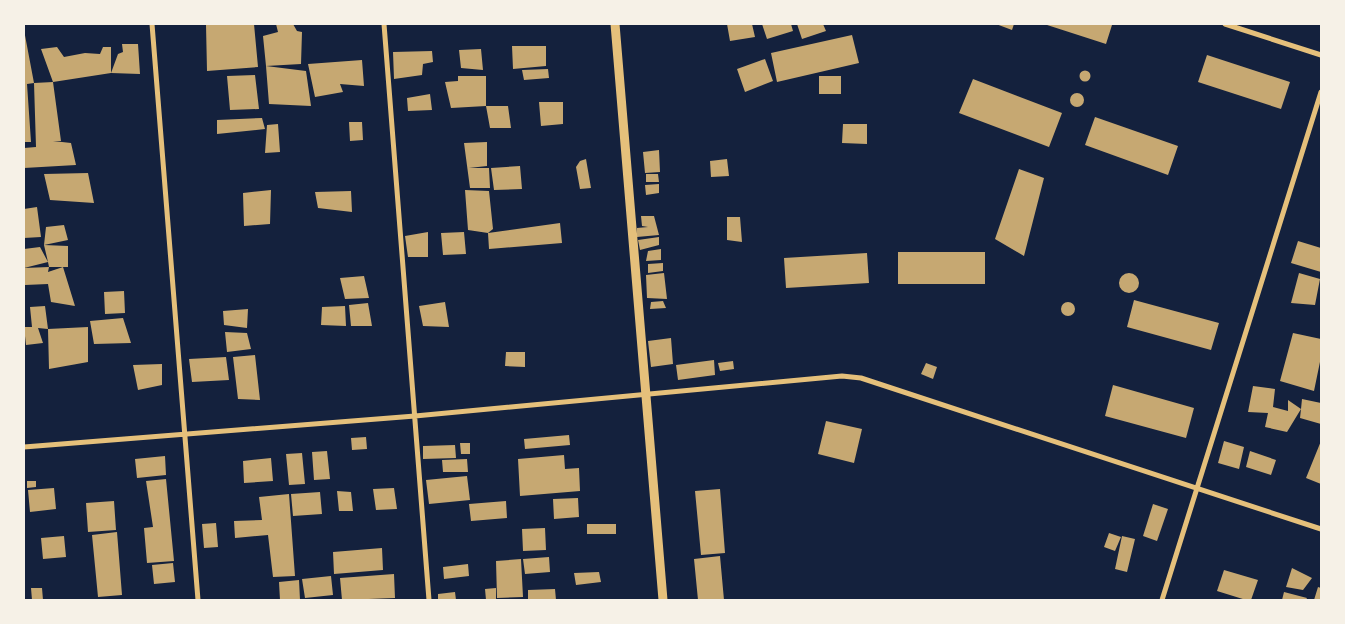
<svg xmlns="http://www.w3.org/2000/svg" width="1345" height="624" font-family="'Work Sans',sans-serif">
	<rect width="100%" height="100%" fill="#14213d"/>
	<path fill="#c6a872" d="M213 24H254L258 67 207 71 206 25Z
		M276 24H293L297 31 302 32 301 64 266 66 263 36 278 32Z
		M727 24H752L755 37 730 41Z
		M762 24H791L793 31 767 39Z
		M797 24H823L826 31 802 39Z
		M996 24H1014L1012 30Z
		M1044 24H1110L1112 25 1106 44Z
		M24 30 34 83 27 84 31 142H24Z
		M852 35 859 63 777 82 771 53Z
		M122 44H138L140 74 111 73 53 82 41 49 57 47 64 57 85 53 100 54 103 47H111V73L118 54 123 52Z
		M512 46H546V66L513 69Z
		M481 49 483 70 461 68 459 50Z
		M432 51 433 62 423 64 422 75 394 79 393 52Z
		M1207 55 1290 82 1281 109 1198 82Z
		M765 59 773 81 745 92 737 69Z
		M362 60 364 86 340 84 343 92 315 97 308 64Z
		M266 66 306 71 311 106 269 104Z
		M548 69 549 78 524 80 522 70Z
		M1079.5 76a5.5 5.5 0 1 1 11 0a5.5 5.5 0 1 1-11 0Z
		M255 75 259 109 230 110 227 76Z
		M458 76H486V106L451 108 445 82 458 81Z
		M819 76H841V94H819Z
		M973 79 1062 113 1049 147 959 113Z
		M53 82 61 141H53L71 143 76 165 24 168V148L36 147 34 83Z
		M1070 100a7 7 0 1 1 14 0a7 7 0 1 1-14 0Z
		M430 94 432 110 408 111 407 98Z
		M539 102H563V124L541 126Z
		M486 106H508L511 128H490Z
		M1095 117 1178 146 1168 175 1085 145Z
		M262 118 265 129 217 134V120Z
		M349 122H362L363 140 350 141Z
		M278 124 280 152 265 153 267 125Z
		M843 124H867V144L842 143Z
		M487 142V166L469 168H489L490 188H470L464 143Z
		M659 150 660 172 645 173 643 152Z
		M586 159 591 188 580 189 576 167 580 161Z
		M727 159 729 176 711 177 710 161Z
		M520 166 522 189 494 190 491 168Z
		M1019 169 1044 178 1024 256 995 239Z
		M88 173 94 203 50 200 44 174Z
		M646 174H658L659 182H646Z
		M659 184V193L646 195 645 185Z
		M271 190 270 224 244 226 243 193Z
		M465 190 489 191 493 229 488 233 468 230Z
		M351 191 352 212 318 208 315 192Z
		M37 207 41 237 24 238V209Z
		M641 216H654L659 235 637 237V228L648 227 642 226Z
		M727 217H740L742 242 727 240Z
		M560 223 562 243 489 249 488 233Z
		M64 225 68 240 44 245 68 246V267H49L48 262 24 268V249L40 247 48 262 44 245 46 227Z
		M428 232V257H408L405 236Z
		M464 232 466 254 443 255 441 233Z
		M659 237V245L640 250 638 240Z
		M1298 241 1321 248V272L1291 263Z
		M661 249V260L646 261 648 251Z
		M898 252H985V284H898Z
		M867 253 869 283 786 288 784 258Z
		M663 263V271L648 273V264Z
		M49 267 48 272 63 267 75 306 51 302 48 284 25 285 24 268Z
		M664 273 667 299 647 298 646 275Z
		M1299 273 1320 279 1315 305 1291 303Z
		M1119 283a10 10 0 1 1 20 0a10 10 0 1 1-20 0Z
		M364 276 369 298 345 299 340 278Z
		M124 291 125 313 105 314 104 292Z
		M1134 300 1219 323 1211 350 1127 327Z
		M663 301 666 308 650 309 651 302Z
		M1061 309a7 7 0 1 1 14 0a7 7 0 1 1-14 0Z
		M445 302 449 327 423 326 419 306Z
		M368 303 372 326H351L349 305Z
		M45 306 48 329 38 328 43 343 26 345 24 327H32L30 307Z
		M345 306 346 326 321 325 322 307Z
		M248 309 247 328 224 325 223 311Z
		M123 318 131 343 94 344 90 321Z
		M88 327V362L49 369 48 329Z
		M225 332 247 333 251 349 227 352Z
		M1293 333 1321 339V357L1314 391 1280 381Z
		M671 338 673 364 651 367 648 341Z
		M506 352H525V367L505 366Z
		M255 355 260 400 238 399 233 357Z
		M226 357 229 380 192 382 189 359Z
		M714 360 715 375 678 380 676 365Z
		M733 361 734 369 720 371 718 363Z
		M926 363 937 367 933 379 921 374Z
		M162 364V385L138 390 133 365Z
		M1113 385 1194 408 1186 438 1105 416Z
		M1253 386 1275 389 1273 407 1288 411V400L1301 409 1302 399 1321 403V424L1300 418 1301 409 1287 432 1265 427 1268 413 1248 412Z
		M826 421 862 429 854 463 818 454Z
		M569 435 570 445 525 449 524 439Z
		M366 437 367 449 352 450 351 438Z
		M1224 441 1244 447 1239 469 1218 463Z
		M1321 441V484L1306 478Z
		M460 443H470V454H461Z
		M455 445 456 458 423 459V446Z
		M327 451 330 479 314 480 312 452Z
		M1250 451 1276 460 1271 475 1246 467Z
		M302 453 305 484 289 485 286 454Z
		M564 455 565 469 579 468 580 491 520 496 518 459Z
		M165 456 166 475 137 478 135 459Z
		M271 458 273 481 244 483 243 461Z
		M467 459 468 472H443L442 460Z
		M467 476 470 500 429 504 426 480Z
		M166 479 174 561 147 563 144 528 153 527 146 481Z
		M27 481H36V487L27 488Z
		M54 488 56 509 30 512 28 490Z
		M394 488 397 509 376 510 373 489Z
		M720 489 725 553 701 555 695 491Z
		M337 491 351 492 353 511H339Z
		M320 492 322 514 293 516 291 494Z
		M289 494 295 576 273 577 268 535 235 538 234 521 262 520 259 497Z
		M578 498 579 517 554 519 553 499Z
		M114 501 116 530 88 532 86 503Z
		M506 501 507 518 471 521 469 504Z
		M1153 504 1168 509 1157 541 1143 536Z
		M216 523 218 547 204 548 202 524Z
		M587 524H616V534H587Z
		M545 528 546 550 523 551 522 529Z
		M117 532 122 595 98 597 92 535Z
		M1109 533 1121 537 1115 551 1104 547Z
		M64 536 66 557 43 559 41 538Z
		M1122 536 1135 539 1127 572 1115 569Z
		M382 548 383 570 334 574 333 552Z
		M720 556 724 600H698L694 559Z
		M549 557 550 572 525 574 523 559Z
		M521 559 523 597 497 598 496 561Z
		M173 563 175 582 154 584 152 565Z
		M468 564 469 576 444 579 443 567Z
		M1292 568 1312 578 1303 590 1286 587Z
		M1224 570 1258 580 1251 600H1246L1217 591Z
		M599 572 601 582 576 585 574 573Z
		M394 574 395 598 342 600 340 578Z
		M331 576 333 595 305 598 302 579Z
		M299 580 300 600H280L279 582Z
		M1318 587 1321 588V600H1314Z
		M31 588H42L43 600H32Z
		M496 588V599L486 600 485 589Z
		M555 589 556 600H528V590Z
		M455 592 456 600H438V594Z
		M1284 592 1307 598 1306 600H1282Z"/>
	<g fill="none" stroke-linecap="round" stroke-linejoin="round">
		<path stroke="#e5c07b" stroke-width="5" d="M152 24 198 600
			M384 24 429 600
			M1225 24 1321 55
			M24 447 415 416 842 376 861 378 1321 529
			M1162 600 1321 92"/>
		<path stroke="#e5c07b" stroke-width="9" d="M615 24 663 600"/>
	</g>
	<rect width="1345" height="624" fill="none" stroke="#f6f1e7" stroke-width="50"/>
</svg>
